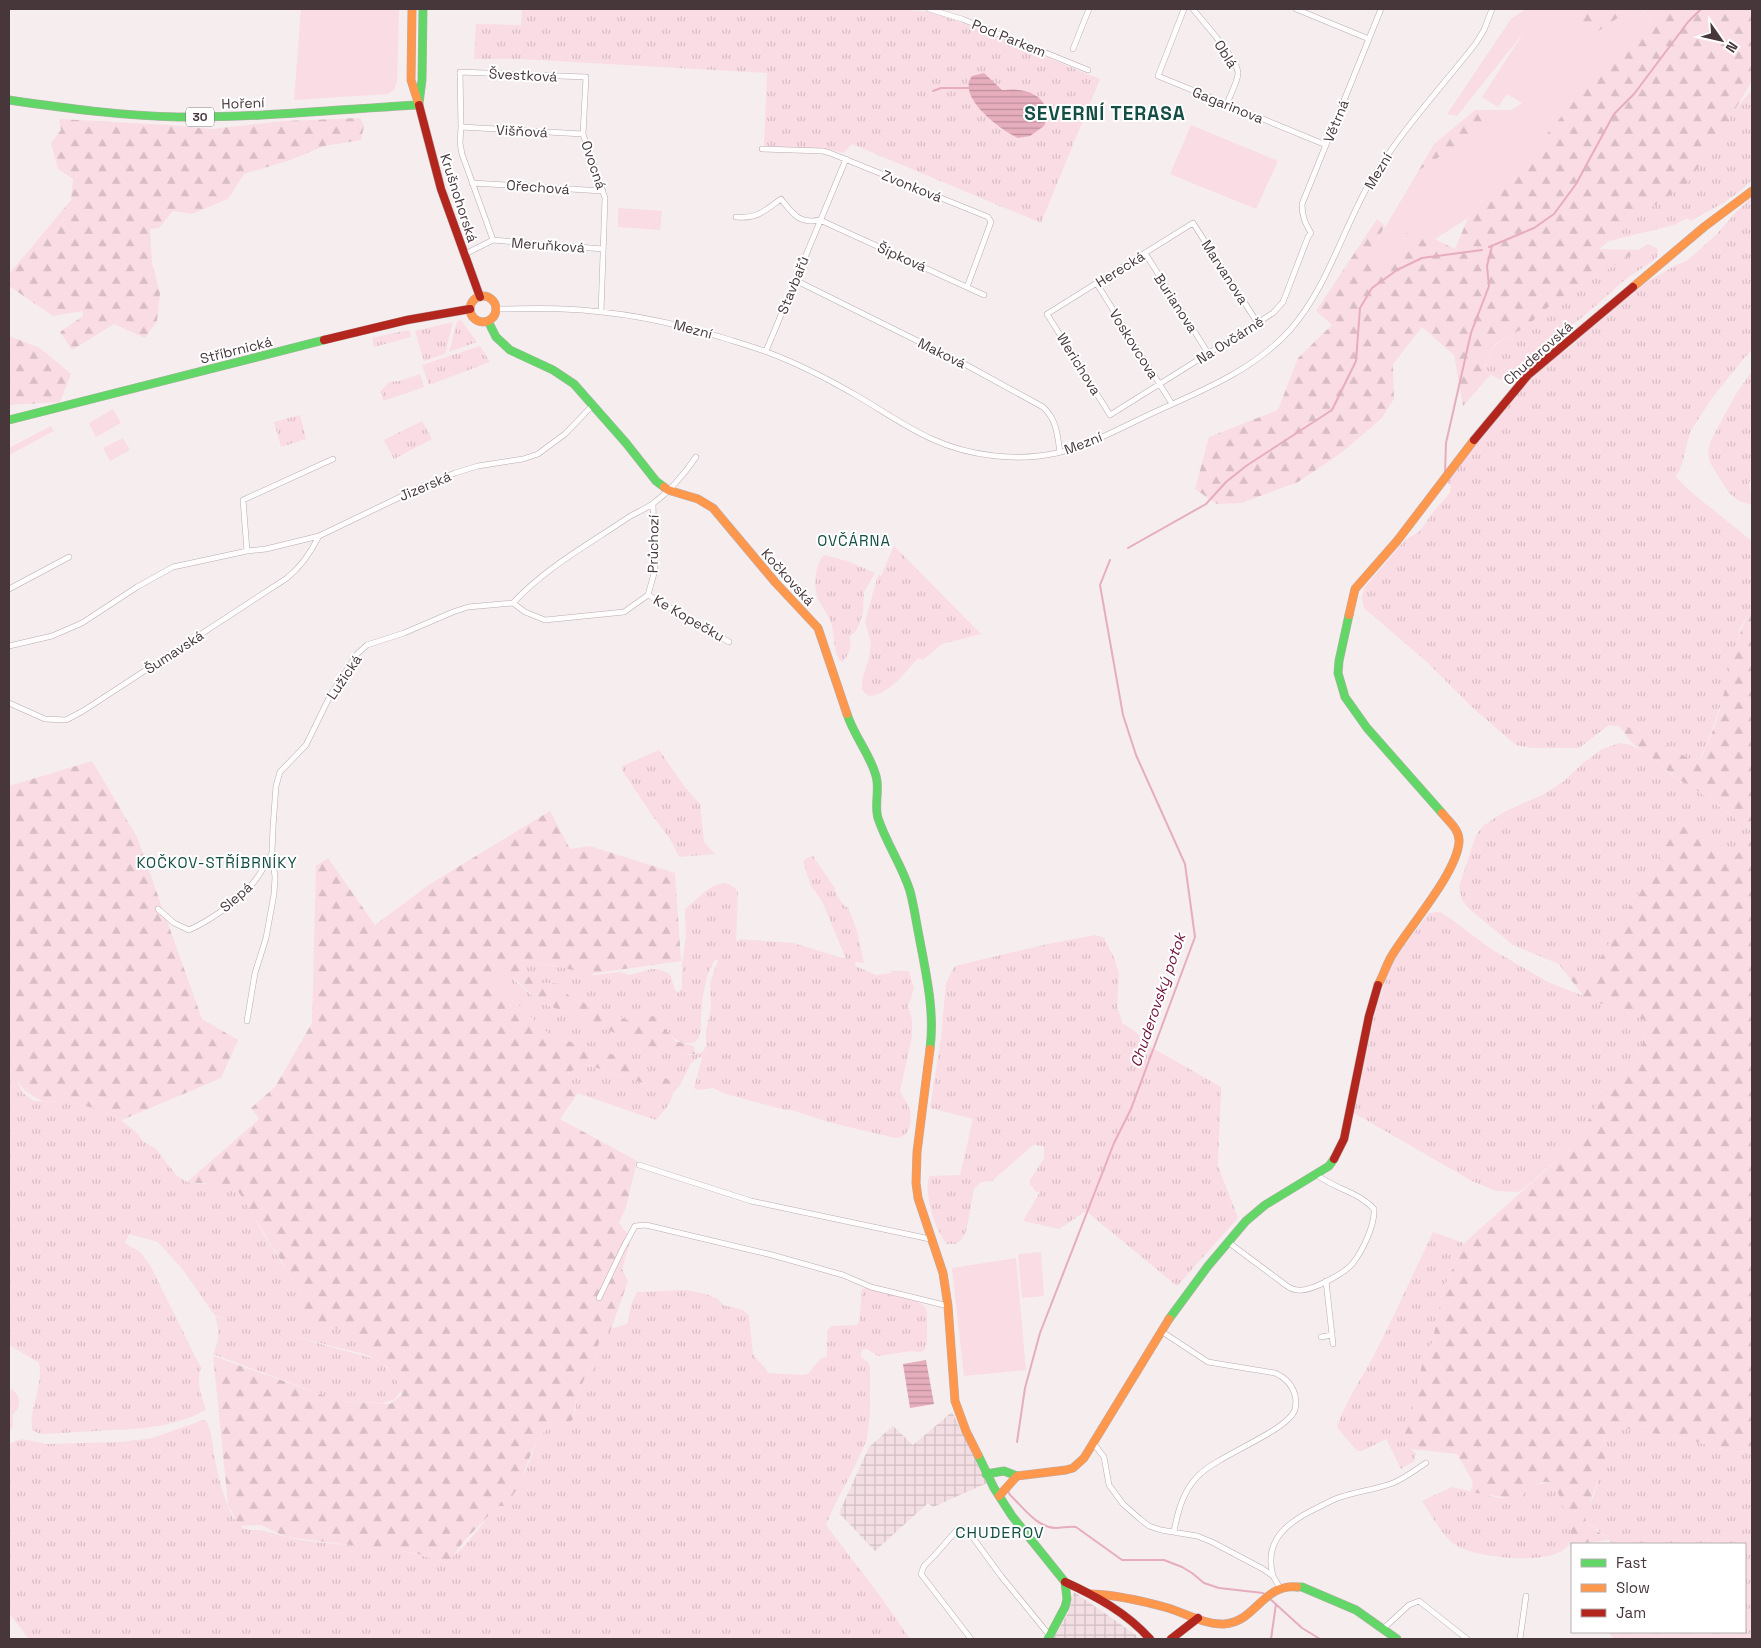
<svg xmlns="http://www.w3.org/2000/svg" width="1761" height="1648" font-family="'Space Grotesk',sans-serif">
	<defs>
		<pattern id="industrial-grid" width="8" height="8" patternUnits="userSpaceOnUse" patternTransform="scale(1.25)"><rect width="8" height="8" fill="#f2dee3"/><path d="M0 4h8M4 0v8" fill="none" stroke="#d1bfc4"/></pattern>
		<pattern id="grass-tufts" width="24" height="20" patternUnits="userSpaceOnUse" patternTransform="scale(1.25)"><rect width="24" height="20" fill="#fadce4"/><path d="M3 7l-1-3M5 7V3M7 7l1-3M15 17l-1-3M17 17v-4M19 17l1-3" fill="none" stroke="#d8bdc4"/></pattern>
		<pattern id="forest-firs" width="22" height="20" patternUnits="userSpaceOnUse" patternTransform="scale(1.25)"><rect width="22" height="20" fill="#fadce4"/><path d="M5 1l3.5 6h-7zM16 11l3.5 6h-7z" fill="#d8bdc4"/></pattern>
		<pattern id="water-rules" width="6" height="5" patternUnits="userSpaceOnUse" patternTransform="scale(1.25)"><rect width="6" height="5" fill="#e6adbd"/><path d="M0 2.5h6" fill="none" stroke="#bc8e9b"/></pattern>
	</defs>
	<rect width="100%" height="100%" fill="#f6edef"/>
	<path fill="url(#industrial-grid)" d="M952 1412 987 1483 933 1507 928 1503 875 1551 839 1513 869 1447 893 1426 913 1445Z
		M1074 1592 1136 1635 1138 1639H1053L1068 1613Z"/>
	<path fill="url(#grass-tufts)" d="M522 9H897L930 12 965 24 1100 79 1041 223 852 144 843 153 831 150 764 146 767 73 519 59H474L476 24 521 25Z
		M1752 90V179C1737 198 1711 209 1691 221L1687 218 1674 225 1605 242 1606 237 1631 219 1687 184 1736 108Z
		M1752 197V350L1744 358 1712 398 1690 432 1682 464 1676 477 1691 492 1752 541V606L1740 629 1725 692 1706 747 1699 759 1691 760 1642 730 1609 725 1579 748H1531L1516 745 1473 708 1427 662 1364 608 1362 599 1364 588 1405 540 1419 532 1434 511 1450 493 1451 486 1446 481 1490 428 1518 389 1545 364 1570 347 1596 323 1647 282 1674 266 1687 261 1717 234 1735 213Z
		M1648 244 1658 249 1657 257 1653 261 1627 278 1585 315 1502 380C1490 375 1483 372 1484 358L1499 342 1526 327 1554 302Z
		M461 320 477 342 449 352 457 321Z
		M453 322 445 354 424 361 415 331Z
		M409 330 411 337 374 347 372 338Z
		M480 346 490 362 429 385 422 365Z
		M1752 371V479L1749 482 1750 491 1752 492V505L1739 501 1729 493 1710 463 1708 450 1711 440 1736 394Z
		M420 374 424 387 383 401 381 391 389 382 399 381Z
		M300 415 306 439 281 447 274 422Z
		M422 421 432 439 394 459 384 440Z
		M894 546 981 634 942 644 923 660 918 658C904 673 891 694 869 696L862 690V680L869 658 871 643 865 622 878 575 881 576Z
		M824 555 847 561 875 573 864 592 863 613 860 622 856 631 849 637C853 646 849 654 843 662L839 660C833 649 835 635 831 623 828 615 822 607 818 599 813 587 815 564 824 555Z
		M1620 743C1645 746 1656 762 1674 777 1683 784 1693 787 1701 793 1718 805 1734 819 1752 830L1737 855 1679 823 1590 977 1513 945 1468 908 1462 900 1459 887 1476 835 1483 826 1504 812 1544 794 1564 781 1582 764 1602 749Z
		M659 750 684 786 700 804 704 842 715 854 679 857 670 839 652 815 622 770V766Z
		M813 856 834 887C836 894 840 902 846 907H848L857 931 864 963 856 962 855 966 876 975 891 973 892 971H909L914 989 908 1006 912 1019V1037L900 1091C902 1096 909 1105 910 1110 912 1123 910 1138 895 1138L828 1122 792 1110H785L726 1094 713 1088 698 1090 694 1088 702 1058 699 1057 691 1063 680 1085 621 1057 551 1036 493 981 495 978 501 976H509L540 1002 644 1045 660 1048 681 1054 691 1055 703 1052 706 1045V1031L711 1008 710 983 718 960H715C704 976 703 997 701 1016 701 1027 702 1033 696 1042 676 1048 666 1030 654 1017L630 1021 570 997 560 984C554 983 550 983 543 983 532 983 524 970 521 960L576 970 594 975 620 972 629 975 652 969H658L670 974 675 990 678 993 682 988V964L686 938 685 909C699 899 721 869 738 892L736 939 737 942 740 939 793 943 846 959 822 901 811 886 803 862 806 858Z
		M1440 912 1451 919 1491 949 1548 982 1647 1021 1642 1046 1631 1069 1597 1104 1576 1143 1522 1190 1518 1192 1496 1191 1472 1181 1354 1113 1377 1004 1394 959 1429 913Z
		M1096 935 1104 938 1114 958 1119 974 1117 1007 1123 1024C1132 1029 1139 1032 1142 1042L1221 1087 1218 1166 1238 1218 1177 1286 1086 1211 1059 1229 1023 1221 1040 1192H1036L1030 1184V1180L1044 1158V1146L1033 1145 992 1181 981 1182 974 1189 966 1232 962 1239 956 1244H947C936 1233 922 1190 930 1176L960 1175 973 1119 930 1108 941 1038 946 983 954 967 959 965 1048 944Z
		M584 1064 673 1093C671 1104 663 1112 656 1120L574 1092C560 1077 568 1071 584 1064Z
		M9 1072 15 1076 22 1092 34 1101 69 1102 98 1109 121 1120 136 1132 144 1142 155 1148 177 1176 187 1182 202 1184H226L235 1186 240 1190 261 1230 301 1293 295 1310 332 1326 353 1332 363 1344 368 1355 284 1334 375 1359C388 1368 396 1375 401 1391L394 1400 382 1403 340 1401 213 1354C219 1342 220 1330 215 1317L229 1319 215 1316 183 1270 158 1242 129 1234 125 1243 140 1252 150 1265 201 1368C196 1382 201 1395 206 1410 176 1426 145 1429 111 1430 89 1431 67 1433 45 1434L38 1433 32 1430C29 1407 44 1385 39 1363L9 1345Z
		M1433 1232 1464 1243 1443 1290 1432 1343 1425 1353 1407 1446 1416 1453 1414 1461 1401 1469 1386 1439 1362 1451H1357L1337 1427C1345 1403 1360 1381 1372 1359 1394 1317 1413 1274 1433 1232Z
		M868 1287 908 1298 920 1303 925 1307 927 1312V1343L924 1350 921 1352 911 1351 878 1356 867 1349H863L861 1352V1357L869 1363 870 1368V1412L867 1439 853 1470 837 1500 826 1525 878 1593 910 1639H29L9 1613V1444L21 1439 47 1444 121 1442 152 1438 203 1420 206 1421C212 1431 212 1443 214 1454 217 1473 226 1511 239 1525 245 1532 257 1529 264 1531 277 1534 288 1538 301 1540 349 1547 398 1545 443 1562 465 1552 478 1527 494 1510 504 1499 518 1485 525 1472 532 1458 534 1442 545 1431 552 1423 558 1420 568 1424L575 1414 577 1396 586 1375 592 1370 599 1342 611 1329 627 1324 632 1302 637 1292 686 1290 706 1294 718 1299 723 1305 743 1310 749 1316 753 1354C757 1361 765 1365 768 1373L802 1375 808 1374 820 1359 827 1356V1331L831 1326 856 1325 859 1322 862 1289Z
		M9 1388C21 1393 23 1407 12 1415L13 1425 9 1433Z
		M1616 1427 1682 1438 1731 1451 1752 1452V1639H1614L1608 1632H1745V1544H1613L1598 1530 1586 1522 1585 1515 1587 1506 1593 1498 1607 1454 1604 1437 1609 1431Z
		M1548 1482 1554 1484 1557 1489C1562 1502 1576 1531 1569 1544 1557 1567 1477 1558 1457 1546 1442 1536 1432 1516 1422 1501L1452 1487 1499 1498 1520 1497 1532 1486Z"/>
	<path fill="url(#forest-firs)" d="M1558 9H1631L1597 33Z
		M1641 9H1752V81L1721 133 1687 184 1613 232 1605 240V242H1608L1599 249 1639 250 1554 302 1526 327 1498 342 1484 358V366L1490 375 1463 406 1454 355 1422 327 1393 364 1394 399 1381 419 1340 454 1298 482 1241 503 1217 504 1195 489 1209 437 1278 410 1298 358 1332 325 1316 311 1377 219 1385 226 1374 246 1393 259 1406 233 1435 239 1455 249 1468 218 1498 182 1529 156 1448 178 1419 170 1434 144 1475 110H1528L1596 74 1616 50 1650 18Z
		M360 118 364 126 361 140 324 146 293 159 244 174 228 199 192 214 173 211 159 228 150 229 152 263 160 293 157 321 145 338 114 324 72 350 60 332 83 316V311L53 316 9 286V274L71 200 73 179 58 169 51 143 61 130 59 119 170 125 211 129 284 121Z
		M9 336 40 348 71 374 60 402 9 405Z
		M1752 606V1452L1731 1451 1682 1438 1617 1427 1609 1431 1604 1437 1605 1444 1608 1448 1604 1465 1585 1515 1586 1522 1609 1540 1569 1545 1571 1531 1557 1489C1545 1470 1527 1494 1515 1499L1470 1492 1473 1482 1457 1454 1412 1449 1407 1446 1405 1433 1425 1353 1432 1343 1443 1290 1464 1243 1576 1143 1597 1104 1631 1069 1642 1046 1647 1021 1584 997 1559 964 1590 976 1679 823 1737 855 1751 830 1701 793 1676 778 1649 755 1633 744 1618 725 1642 730 1691 760 1700 759C1706 750 1710 738 1714 727 1729 686 1731 645 1752 606Z
		M92 761 137 837 202 1019 238 1040 221 1078 122 1120 98 1109 69 1102 42 1101 25 1091 11 1073V1071H9V786Z
		M550 811 570 849 590 846 675 873 681 961 589 974 556 966 521 960C527 969 531 983 544 983 550 983 554 983 560 984L570 997 630 1021 654 1016 675 1041 694 1046 695 1054H681L644 1045 540 1002 517 981 501 976 493 981 551 1036 621 1057 680 1085 673 1093 585 1064 568 1073V1085L578 1093 560 1119 637 1161 626 1207 619 1223 631 1239 622 1269 628 1281 611 1329 599 1342 592 1370 586 1375 577 1396 573 1419 568 1424C538 1412 527 1472 517 1489 513 1495 509 1500 505 1506H498L464 1541 451 1559 443 1562 415 1553 286 1537 261 1525 239 1526 228 1504 213 1356 340 1401 390 1404 402 1395 397 1380 387 1367 368 1355 363 1344 353 1332 303 1321 295 1310 301 1293 235 1186 187 1182 259 1119 251 1108 275 1087 312 1023 316 866 328 858 375 925 430 884Z"/>
	<path fill="#fadce4" d="M301 9H399L397 81 394 90 388 94 294 100Z
		M1526 9H1558L1597 32 1631 9H1641L1650 19 1616 50 1529 156 1498 182 1468 218 1435 239 1406 233 1393 259 1374 267V246L1419 170 1522 103 1507 94 1498 107 1482 97 1524 32 1457 116 1447 114 1511 19Z
		M1191 125 1278 161 1256 209 1170 174Z
		M618 208 662 211 660 230 618 227Z
		M113 409 121 423 96 437 89 423Z
		M51 426 54 431 9 455V448Z
		M123 438 130 450 110 461 103 448Z
		M1041 1252 1044 1296 1022 1298 1018 1254Z
		M1016 1258 1026 1370 964 1376 952 1268Z"/>
	<path fill="url(#water-rules)" d="M984 73 1002 90C1008 90 1013 89 1019 90 1039 92 1053 107 1044 126L1030 136 1018 138C1002 131 956 98 972 76Z
		M926 1360 934 1404 910 1408 903 1364Z"/>
	<g fill="none" stroke-linecap="round" stroke-linejoin="round">
		<path stroke="#e6adbd" stroke-width="2" d="M933 91 941 88H970
			M1489 247 1534 228 1554 214 1576 184 1614 114 1634 94 1688 22 1701 9
			M1445 473 1446 443 1471 333 1489 286 1487 266 1492 246
			M1128 548 1206 504 1226 482 1246 466 1332 410 1356 361 1360 308 1372 288 1397 270 1422 258 1482 250
			M1017 1442 1025 1388 1040 1333 1114 1143 1131 1109 1195 937 1185 864 1136 755 1123 715 1100 585 1110 560
			M1008 1491 1010 1495C1023 1507 1037 1528 1056 1528 1063 1528 1068 1526 1076 1527L1122 1560H1164L1182 1567 1192 1573 1204 1583 1219 1588 1263 1593 1266 1595
			M1269 1598 1302 1628 1320 1639
			M1271 1639 1276 1604"/>
		<g stroke="#b8adb0" stroke-width="6">
			<path id="street" d="M929 9 962 19 1088 70
				M1184 9 1158 76 1326 145
				M1193 9C1202 21 1239 60 1238 74 1237 83 1230 95 1227 104
				M1296 9 1369 39
				M1073 49 1089 9
				M461 127 583 134
				M762 149 823 151 830 153 988 217 991 222 967 287
				M472 183 603 191
				M736 217C758 219 764 211 781 199 794 215 799 224 820 220L984 295
				M493 240 603 249
				M1145 253 1208 353
				M465 254 493 240 462 154 460 143 461 127 460 72 586 77 583 134 605 198 601 312
				M795 280 970 367 1043 407C1057 420 1057 434 1060 452
				M1097 284 1172 404
				M495 309C517 309 540 308 562 309 618 311 673 322 727 339 740 343 754 347 767 352 799 364 830 380 859 397 883 411 907 428 932 439 969 456 1017 462 1057 453 1089 446 1126 425 1157 411 1204 390 1255 369 1290 330 1327 288 1342 231 1370 182 1400 132 1440 89 1476 43L1484 30 1492 9
				M1257 322 1193 223 1047 314 1110 415 1273 313 1283 302 1308 237 1311 233C1305 223 1302 216 1302 204L1381 9
				M766 351 846 159
				M247 551 243 500 333 459
				M9 589 69 557
				M648 595 729 642
				M513 603 525 612 545 620 624 612 648 595 655 570 653 504
				M9 646 52 636 82 623 137 587 173 567 247 551 266 549 319 536 423 486 455 473 478 466 523 459 538 454 565 434 592 406
				M9 703 45 719 66 720 83 711 287 578C302 566 311 552 319 536
				M158 909 174 923 189 930C211 920 238 901 253 883 261 874 266 863 272 853
				M247 1021 255 973 266 938 274 894 275 877 272 852 273 827 276 786 280 772 306 745 330 696 357 654 367 645 404 633 453 612 468 607 513 603C545 568 589 544 629 517 637 512 648 508 655 502 671 490 685 473 696 457
				M639 1165 751 1201 930 1239
				M1228 1242 1287 1286C1290 1288 1295 1290 1298 1290 1311 1292 1345 1273 1353 1263 1363 1250 1375 1225 1374 1209 1359 1192 1335 1189 1317 1175
				M1326 1281 1333 1344
				M599 1298 623 1248 635 1226 646 1225 772 1255 843 1275 871 1287 948 1306
				M1161 1331 1208 1362 1275 1373C1284 1377 1292 1384 1295 1395 1296 1399 1296 1405 1295 1410 1286 1432 1218 1455 1198 1476 1183 1491 1178 1511 1174 1531
				M1321 1337 1332 1335
				M1094 1444 1104 1457 1109 1485 1123 1504 1140 1519 1149 1526 1161 1530 1197 1536 1212 1542 1263 1569 1273 1576 1280 1588
				M1273 1576C1263 1539 1289 1521 1319 1507 1327 1503 1335 1498 1344 1496 1360 1491 1377 1489 1393 1483 1405 1478 1415 1470 1426 1463
				M1383 1629 1409 1605 1419 1601 1467 1639
				M971 1639 921 1574 924 1566 934 1556 956 1531 962 1528 971 1535 1001 1576 1050 1636
				M1520 1639 1526 1596"/>
		</g>
		<g stroke="#b8adb0" stroke-width="9">
			<path id="fast" d="M9 100C65 108 122 116 179 117 259 118 339 109 419 105
				M419 103 422 80 423 9
				M488 321 496 337 510 350 553 370 574 384 626 443 656 481 664 487
				M9 420 324 340
				M1349 615 1339 661 1338 673 1345 697 1367 728 1442 813
				M847 714C854 736 870 754 876 776 880 789 874 805 878 818 886 843 902 865 910 891 914 906 916 921 919 936 926 974 935 1011 930 1049
				M1169 1319 1208 1266 1246 1221 1265 1205 1329 1166 1334 1159
				M978 1455 994 1488 1012 1516 1065 1582 1067 1599 1065 1607 1048 1639
				M986 1474 1004 1471 1017 1476
				M1297 1587H1302L1356 1610 1397 1639"/>
		</g>
		<g stroke="#b8adb0" stroke-width="9">
			<path id="slow" d="M412 9 411 80 419 105
				M1633 287 1704 227 1752 191
				M470 309a13 13 0 1 1 26 0a13 13 0 1 1-26 0Z
				M664 487 668 490 698 499 713 508 775 582 818 628 847 714
				M1349 615 1355 589 1397 541 1474 440
				M1378 985C1383 976 1386 966 1391 957 1408 928 1457 873 1459 842 1460 830 1449 822 1442 813
				M930 1049 917 1152 916 1183 918 1198 943 1273 948 1306 955 1401 966 1431 978 1455
				M999 1496 1017 1476 1066 1470 1073 1468 1084 1458 1169 1319
				M1092 1594C1118 1595 1143 1601 1168 1608 1185 1613 1205 1625 1224 1624 1256 1622 1262 1584 1297 1587"/>
		</g>
		<g stroke="#b8adb0" stroke-width="9">
			<path id="jam" d="M419 105 441 189 480 297
				M324 340 407 320 470 309
				M1474 440 1528 375 1633 287
				M1334 1159 1344 1139 1369 1016 1378 985
				M1065 1582C1096 1596 1127 1613 1150 1639
				M1171 1639 1198 1618"/>
		</g>
		<use href="#street" stroke="#fefcfd" stroke-width="5"/>
		<use href="#fast" stroke="#63d668" stroke-width="8"/>
		<use href="#slow" stroke="#ff974d" stroke-width="8"/>
		<use href="#jam" stroke="#b3261e" stroke-width="8"/>
	</g>
	<g text-anchor="middle" stroke-width="4" stroke-linejoin="round" paint-order="stroke">
		<rect fill="#fff" stroke="#7e7376" stroke-width="1" x="186" y="107.5" width="28" height="19" rx="4"/>
		<g font-size="12" font-weight="bold" fill="#47373b">
			<text x="200" y="121">30</text>
		</g>
		<g font-size="14" fill="#47373b" stroke="#fff">
			<text transform="translate(1009 38) rotate(22)" y="5">Pod Parkem</text>
			<text transform="translate(1226 54) rotate(58)" y="5">Oblá</text>
			<text transform="translate(523 75) rotate(3)" y="5">Švestková</text>
			<text transform="translate(243 103) rotate(-2)" y="5">Hoření</text>
			<text transform="translate(1228 105) rotate(22)" y="5">Gagarinova</text>
			<text transform="translate(1336 121) rotate(-68)" y="5">Větrná</text>
			<text transform="translate(522 131) rotate(3)" y="5">Višňová</text>
			<text transform="translate(594 165) rotate(71)" y="5">Ovocná</text>
			<text transform="translate(1378 171) rotate(-59)" y="5">Mezní</text>
			<text transform="translate(912 186) rotate(22)" y="5">Zvonková</text>
			<text transform="translate(538 187) rotate(4)" y="5">Ořechová</text>
			<text transform="translate(459 198) rotate(72)" y="5">Krušnohorská</text>
			<text transform="translate(548 245) rotate(4)" y="5">Meruňková</text>
			<text transform="translate(902 257) rotate(24)" y="5">Šípková</text>
			<text transform="translate(1120 269) rotate(-32)" y="5">Herecká</text>
			<text transform="translate(1225 272) rotate(57)" y="5">Marvanova</text>
			<text transform="translate(793 285) rotate(-68)" y="5">Stavbařů</text>
			<text transform="translate(1176 303) rotate(57)" y="5">Burianova</text>
			<text transform="translate(693 329) rotate(15)" y="5">Mezní</text>
			<text transform="translate(1230 340) rotate(-32)" y="5">Na Ovčárně</text>
			<text transform="translate(1134 344) rotate(58)" y="5">Voskovcova</text>
			<text transform="translate(236 350) rotate(-14)" y="5">Stříbrnická</text>
			<text transform="translate(942 353) rotate(26)" y="5">Maková</text>
			<text transform="translate(1538 353) rotate(-42)" y="5">Chuderovská</text>
			<text transform="translate(1079 364) rotate(58)" y="5">Werichova</text>
			<text transform="translate(1083 443) rotate(-21)" y="5">Mezní</text>
			<text transform="translate(425 486) rotate(-23)" y="5">Jizerská</text>
			<text transform="translate(653 544) rotate(-89)" y="5">Průchozí</text>
			<text transform="translate(788 577) rotate(48)" y="5">Kočkovská</text>
			<text transform="translate(689 618) rotate(30)" y="5">Ke Kopečku</text>
			<text transform="translate(174 652) rotate(-33)" y="5">Šumavská</text>
			<text transform="translate(344 677) rotate(-56)" y="5">Lužická</text>
			<text transform="translate(236 897) rotate(-41)" y="5">Slepá</text>
		</g>
		<g font-size="15" letter-spacing="1" fill="#154e45" stroke="#fff">
			<text x="854" y="546">OVČÁRNA</text>
			<text x="217" y="868">KOČKOV-STŘÍBRNÍKY</text>
		</g>
		<g font-size="15" font-style="italic" fill="#6d1139" stroke="#fff">
			<text transform="translate(1158 1000) rotate(-71)" y="5">Chuderovský potok</text>
		</g>
		<g font-size="16" letter-spacing="1" fill="#154e45" stroke="#fff">
			<text x="1000" y="1538">CHUDEROV</text>
		</g>
		<g font-size="19" font-weight="bold" letter-spacing="1" fill="#154e45" stroke="#fff">
			<text x="1105" y="120">SEVERNÍ TERASA</text>
		</g>
	</g>
	<rect width="1761" height="1648" fill="none" stroke="#47373b" stroke-width="20"/>
	<rect x="1571" y="1543" width="175" height="90" fill="#ffffff" stroke="#b5afb1"/>
	<rect x="1581" y="1559" width="25" height="8" fill="#63d668" stroke="#b5afb1"/>
	<text x="1616" y="1568" font-size="15" fill="#47373b">Fast</text>
	<rect x="1581" y="1584" width="25" height="8" fill="#ff974d" stroke="#b5afb1"/>
	<text x="1616" y="1593" font-size="15" fill="#47373b">Slow</text>
	<rect x="1581" y="1609" width="25" height="8" fill="#b3261e" stroke="#b5afb1"/>
	<text x="1616" y="1618" font-size="15" fill="#47373b">Jam</text>
	<g transform="translate(1721 40) rotate(124)" stroke="#ffffff" stroke-width="4" paint-order="stroke">
	<path d="M0-4L9 19L0 12L-9 19Z" fill="#47373b"/>
	<text y="-8" font-size="14" font-weight="bold" text-anchor="middle" fill="#47373b">N</text>
	</g>
</svg>
